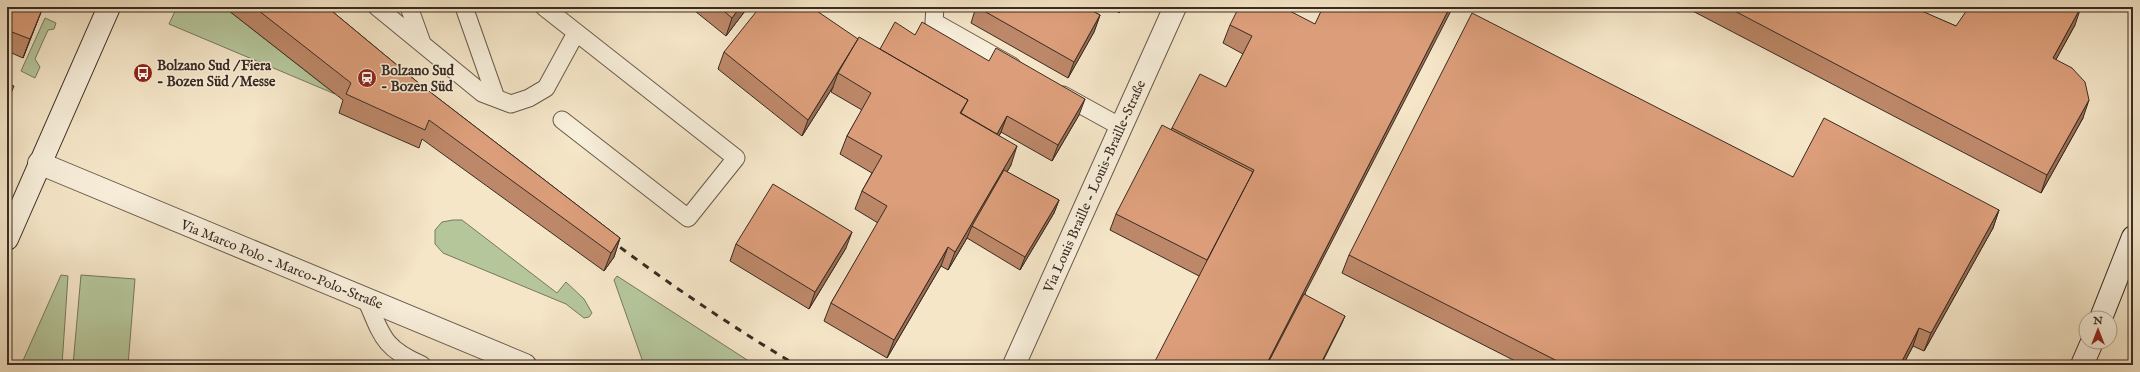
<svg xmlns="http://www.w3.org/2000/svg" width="2140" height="372" font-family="'IM FELL English',serif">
	<rect width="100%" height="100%" fill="#f5e6c8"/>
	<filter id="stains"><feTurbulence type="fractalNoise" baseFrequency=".005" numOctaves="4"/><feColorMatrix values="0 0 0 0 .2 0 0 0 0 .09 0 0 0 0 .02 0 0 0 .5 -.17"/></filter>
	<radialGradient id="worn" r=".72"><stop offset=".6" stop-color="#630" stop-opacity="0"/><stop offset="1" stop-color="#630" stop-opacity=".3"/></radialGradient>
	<path fill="#b5c69b" stroke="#78785f" d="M177 7H224L335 94 169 24Z
		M45 18 56 23 54 29 48 30 35 59 40 67 35 78 21 71Z
		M453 220H462L557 293 566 282 584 299 592 313 589 317 584 318 566 304 443 253 435 244V230L442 222Z
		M61 275 68 276 62 365H21Z
		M81 275 135 279 128 365H73Z
		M617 276 755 365H702L691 360 688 365H644L614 280Z"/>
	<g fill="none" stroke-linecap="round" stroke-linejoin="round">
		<g stroke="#695a4c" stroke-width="19">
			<path id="lane" d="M377 7 482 93 511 104 529 98 546 88 576 33
				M409 7 422 43
				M464 7 496 98
				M544 7 736 158 688 218 562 120
				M935 7 934 22 1012 66
				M1063 95 1121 127
				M366 299C382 336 383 348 422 365"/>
		</g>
		<g stroke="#695a4c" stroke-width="24">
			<path id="street" d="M39 163 525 365
				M1014 365 1175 7"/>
		</g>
		<g stroke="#3a2b23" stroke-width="24">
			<path id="secondary" d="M7 239 109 7
				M2101 318 2133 237
				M2082 365 2092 342"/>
		</g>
		<use href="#lane" stroke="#f8efdb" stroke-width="17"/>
		<use href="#street" stroke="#f8efdb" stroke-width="22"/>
		<use href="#secondary" stroke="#f8efdb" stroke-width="22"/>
		<path stroke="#3a2b23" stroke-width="3" stroke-dasharray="7 7" stroke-linecap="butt" d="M609 239C669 284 731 326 796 365"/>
	</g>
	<path fill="#bd8869" stroke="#3a2b23" d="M7 7H43L23 58 7 51Z
		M224 7H327L421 85 620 238 614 257 604 271 422 139 419 148 339 113 343 100Z
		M690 7H748L726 36Z
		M976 7H1085L1100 15 1094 32 1068 78 971 23Z
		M1112 7H1124L1119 13Z
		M1685 7H1910L1956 26 2075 25 2056 59 2083 118 2041 193Z
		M1315 24 1305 295 1342 323 1199 276 1110 230 1116 214 1172 128 1226 87 1243 54 1223 43 1230 25Z
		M915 35 1079 115 1052 161 1001 132 999 136 1011 165 1007 172 1059 200 1054 213 1020 270 967 238 948 270 941 266 887 358 824 321 831 303 878 223 855 209 862 191 872 173 840 154 847 136 862 110 831 92 833 87 802 136 718 69 724 52 858 39 880 49Z
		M1793 177 1999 210 1993 228 1924 351 1913 346 1903 365H1523L1342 273 1349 255Z
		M736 244 846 248 809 309 730 261Z"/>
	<path fill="#9a6f55" stroke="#3a2b23" d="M43 7 23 58 30 39Z
		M740 7H748L726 36 732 18Z
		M1121 7H1124L1119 13Z
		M1450 7H1453L1268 365H1266Z
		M2081 7 2075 25 2047 76 2053 58Z
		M1100 15 1094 32 1068 78 1074 62Z
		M858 39 838 73 833 87 802 136 808 120Z
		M1085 99 1079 115 1052 161 1058 145Z
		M2089 100 2083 118 2041 193 2047 175Z
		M1007 116 1001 132 990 152 996 136Z
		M1017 146 1011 165 974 227 972 226 967 238 948 270 955 252Z
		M1059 200 1054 213 1020 270 1025 257Z
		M1999 210 1993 228 1924 351 1931 333Z
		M852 232 846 248 809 309 815 292Z
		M620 238 614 257 604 271 611 253Z
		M948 247 941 266 887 358 894 340Z
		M1345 316 1342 323 1321 365H1320Z
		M1919 328 1913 346 1903 365H1900Z"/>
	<path fill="#dc9e7a" stroke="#3a2b23" d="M7 7H43L30 39 12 32 7 45Z
		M254 7H327L421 85 620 238 611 253 429 120 425 130 346 94 351 83Z
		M719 7H740L732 18Z
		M760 7H811L858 39 808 120 724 52Z
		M977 7H1085L1100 15 1074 62Z
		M1239 7H1282L1315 24 1323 7H1450L1266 365H1153L1254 170 1172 128 1200 74 1226 87 1252 36 1230 25Z
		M1727 7H1910L1915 8 1956 26 1969 7H2081L2053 58 2072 68 2085 82 2089 100 2047 175Z
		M1472 13 1793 177 1824 118 1999 210 1931 333 1919 328 1900 365H1565L1349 255Z
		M895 22 915 35 922 22 989 61 996 48 1085 99 1058 145 1007 116 997 134 961 113 968 100 880 49Z
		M859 37 968 100 960 113 1017 146 955 252 948 247 894 340 831 303 887 206 862 191 882 156 847 136 871 93 838 73Z
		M7 84 14 86 7 103Z
		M1162 125 1253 172 1207 260 1116 214Z
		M1004 170 1059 200 1025 257 972 226Z
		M773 184 852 232 815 292 736 244Z
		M1304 294 1345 316 1320 365H1267Z"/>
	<defs>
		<g id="bus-disc" transform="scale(1)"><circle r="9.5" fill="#8f2418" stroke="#f8efdb"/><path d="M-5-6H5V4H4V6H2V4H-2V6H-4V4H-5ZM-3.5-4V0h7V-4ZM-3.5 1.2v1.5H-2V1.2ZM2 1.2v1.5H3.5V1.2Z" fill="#fff"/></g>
		<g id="station-disc" transform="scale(1)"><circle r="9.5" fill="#8f2418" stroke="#f8efdb"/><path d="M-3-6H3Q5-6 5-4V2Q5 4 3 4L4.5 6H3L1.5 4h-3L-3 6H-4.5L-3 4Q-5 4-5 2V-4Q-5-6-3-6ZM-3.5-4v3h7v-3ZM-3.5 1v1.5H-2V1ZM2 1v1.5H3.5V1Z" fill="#fff"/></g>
	</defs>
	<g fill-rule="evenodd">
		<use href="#bus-disc" x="143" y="73"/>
		<use href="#station-disc" x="367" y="78"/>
	</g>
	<g text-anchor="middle" stroke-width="3" stroke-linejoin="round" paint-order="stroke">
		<g font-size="14" font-weight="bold" fill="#3a2b23" stroke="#f8efdb" text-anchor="start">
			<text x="157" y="70">Bolzano Sud / Fiera<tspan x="157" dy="16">- Bozen Süd / Messe</tspan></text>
			<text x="381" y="75">Bolzano Sud<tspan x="381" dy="16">- Bozen Süd</tspan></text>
		</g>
		<g font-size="14" fill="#3a2b23" stroke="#f8efdb">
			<text transform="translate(1094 186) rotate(-66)" y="5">Via Louis Braille - Louis-Braille-Straße</text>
			<text transform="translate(282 264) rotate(22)" y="5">Via Marco Polo - Marco-Polo-Straße</text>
		</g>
	</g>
	<rect width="2140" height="372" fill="none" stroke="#f5e6c8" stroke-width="24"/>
	<rect x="8" y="8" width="2124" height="356" fill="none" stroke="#3a2b23" stroke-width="2"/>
	<rect x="12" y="12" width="2116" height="348" fill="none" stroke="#3a2b23"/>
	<g transform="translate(2098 330)"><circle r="19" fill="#f8efdb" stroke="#aca191"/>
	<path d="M0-3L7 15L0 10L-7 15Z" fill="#8f2418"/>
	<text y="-6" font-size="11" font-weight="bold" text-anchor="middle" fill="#3a2b23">N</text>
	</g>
	<rect width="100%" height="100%" filter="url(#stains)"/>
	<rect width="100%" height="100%" fill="url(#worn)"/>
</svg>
